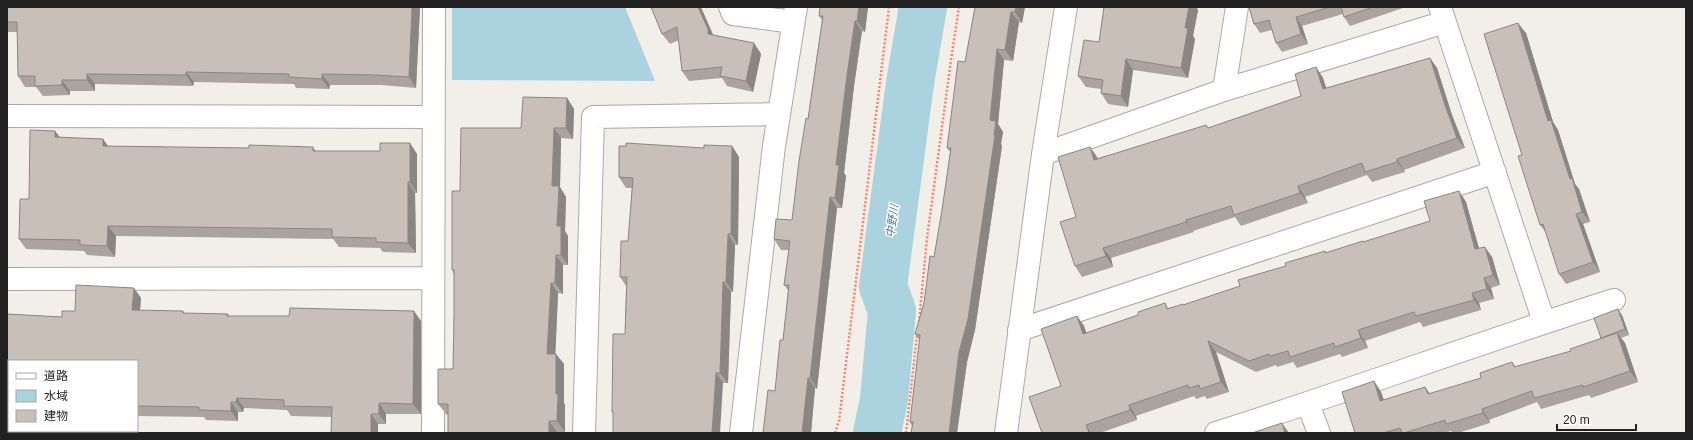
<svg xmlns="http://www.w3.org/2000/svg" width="1693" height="440" font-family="Helvetica,'Noto Sans JP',sans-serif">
	<rect width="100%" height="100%" fill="#f2efe9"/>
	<path fill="#aad3df" d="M452 7H625L655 81 452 80Z"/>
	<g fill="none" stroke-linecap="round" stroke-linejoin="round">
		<path stroke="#aad3df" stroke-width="48" d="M877 433 884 399 892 311 883 286 910 83 923 7"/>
		<g stroke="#a9a9a9" stroke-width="24">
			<path id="street" d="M730 7 733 14 793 22
				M1440 7 1544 322
				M1224 90 1237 7
				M7 116 433 117
				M1043 154 1224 90 1445 22
				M7 279 433 278
				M1019 330 1495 172
				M1308 404 1319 433
				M433 433 434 7
				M584 433 593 117 779 114
				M741 433 774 146 796 7
				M1006 433 1043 154 1066 7
				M1216 433C1349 391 1481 342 1614 300"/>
		</g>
		<path stroke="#fa8072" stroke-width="2.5" stroke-dasharray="2 2" stroke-linecap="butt" d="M919 322 927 238 951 60 959 7
			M835 433 839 421 889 7
			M906 433 917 335"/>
		<use href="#street" stroke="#fff" stroke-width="22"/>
	</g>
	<path fill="#aba49e" d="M7 7H420L416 88 381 85H330L329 89 296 88 294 84 194 82 193 86 95 84V91H70V95L43 96 36 87H25L18 76 17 32H7Z
		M651 7 713 35 754 43 761 54 753 92 727 86 722 78 689 81 682 71 679 40 670 44 662 34Z
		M868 7 865 32 862 31 854 86 844 173 846 176 842 208H837L817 389 815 388 811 433H763L775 391 783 340 788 290 784 285 789 250H781L774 239 792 220 808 119 822 20 819 16Z
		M975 7H1025L1022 23 1019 22 1013 61 1004 60 998 124 1003 132 1001 144 1002 146 975 330 967 362 957 433H911L912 426 910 422 920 341 915 334 924 303 934 257 942 210 950 152 947 148 965 62Z
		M1104 7H1196L1198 10 1193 36 1195 39 1188 78 1133 70 1128 107 1108 104 1101 93V89L1086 87 1078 76 1099 42Z
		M1249 7H1406L1350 26 1344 17 1343 14 1302 26 1308 44 1282 52 1276 43 1272 30 1260 33 1254 24Z
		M1526 33 1553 122 1558 130 1575 184 1579 189 1590 222 1583 224 1600 272 1566 284 1559 274 1546 233 1540 225 1522 155Z
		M1430 58 1437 68 1452 115 1465 148 1404 170 1405 172 1372 182 1367 175 1305 197 1308 203 1241 226 1235 217 1193 231 1194 232 1111 258 1113 267 1082 277 1075 266 1076 217 1090 147 1098 158 1209 128 1301 96 1316 67 1323 78 1326 88Z
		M567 98 574 109 573 139 561 138 560 187 566 197 565 231 568 236V265H563V294L558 293 555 354 564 364V403L565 405V432H557V433H448V415L446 414 438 404 453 369 454 316V274L452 270 460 191 521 128Z
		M55 131 60 137 103 139 108 146 249 148 313 147 316 151 417 154V193H415L416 253 383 252 380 248 339 247 333 239 116 236 115 257 87 255 84 251 26 249 19 239 29 199Z
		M732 146 739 157 738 245H735L733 292H731L728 383H723L613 414 612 412 625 334 626 286 620 277 628 241 632 188H626L619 177 704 148Z
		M1459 191 1466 202 1479 248 1492 257 1500 285 1491 288 1494 299 1479 303 1481 310 1423 327 1420 322 1365 341 1368 348 1342 357 1340 354 1297 368 1293 362 1277 367 1276 365 1256 372 1216 352 1229 392 1207 399 1205 396 1196 399 1194 396 1136 416 1137 420 1100 433H1042L1061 386 1077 316 1084 326 1086 333 1138 315 1165 303 1168 308 1184 305 1240 286 1286 266 1325 251 1326 253 1363 241 1364 242 1430 221Z
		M141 298 140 311H183L184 313 228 314 229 316 421 321V414H386V424H378L331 417 291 416 287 410 244 408 243 412H238V421L206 420 204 417 137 416V361H9V413H7V314L62 317 75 311Z
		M1622 315 1629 335 1621 338 1625 343 1638 382 1591 398 1589 395 1541 409 1537 402 1489 420 1490 423 1458 433H1453L1451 431 1444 433H1355L1374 381 1381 392 1384 400 1430 394 1481 378 1512 362 1516 367 1571 351 1601 338Z"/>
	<path fill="#8b8681" d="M412 7H420L416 88 409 77Z
		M698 7H701L715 39 708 34Z
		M859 7H868L865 32 857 21Z
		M1016 7H1025L1022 23 1015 12Z
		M1189 7H1196L1198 10 1193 36 1195 39 1188 78 1181 68 1185 28Z
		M1011 12 1019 22 1013 61 1005 50Z
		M1296 17 1302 26 1308 44 1301 34Z
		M855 21 862 31 854 86 844 173 846 176 842 208 835 198 836 165 847 75Z
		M1518 23 1526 33 1553 122 1558 130 1575 184 1579 189 1590 222 1582 212 1548 121Z
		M754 43 761 54 753 92 746 81Z
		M997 49 1004 60 998 124 1003 132 1001 144 1002 146 975 330 967 362 957 433H949L959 352 994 135 990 120Z
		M1430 58 1437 68 1452 115 1465 148 1457 138 1445 105Z
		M1126 59 1133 70 1128 107 1121 96Z
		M1316 67 1323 78 1330 100 1323 89Z
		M186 72 194 82 193 86 186 75Z
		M87 74 95 84V91L87 80Z
		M322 74 330 85 329 89 322 79Z
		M62 80 70 91V95L62 85Z
		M567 98 574 109 573 139 566 128Z
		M554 128 561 138 560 187 566 197 565 231 568 236V265L561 255 552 186Z
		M55 131 62 141 55 137Z
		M103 139 110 149 103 146Z
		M410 143 417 154V193L410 182Z
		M732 146 739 157 738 245 731 234Z
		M1090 147 1097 158 1101 170 1094 160Z
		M1397 159 1404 170 1405 172 1397 162Z
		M408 182 415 193 416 253 408 243Z
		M1298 186 1305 197 1308 203 1300 193Z
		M1459 191 1466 202 1482 260 1475 249Z
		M830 197 837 208 817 389 810 378Z
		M1576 214 1583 224 1600 272 1593 262Z
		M1186 220 1193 231 1194 232 1186 222Z
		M108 226 116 236 115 257 107 246Z
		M728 234 735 245 733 292 726 282Z
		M1485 247 1492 257 1500 285 1493 275Z
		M1103 248 1111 258 1113 267 1106 256Z
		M556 255 563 265V294L555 283Z
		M1484 278 1491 288 1494 299 1487 289Z
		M723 282 731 292 728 383 720 373Z
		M551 283 558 293 555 364 547 354Z
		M134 288 141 298 139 321 132 310Z
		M1472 293 1479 303 1481 310 1474 300Z
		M1618 309 1622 315 1629 335 1625 329Z
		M414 311 421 321V414L413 404Z
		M1077 316 1084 326 1091 345 1083 334Z
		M1358 330 1365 341 1368 348 1361 338Z
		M1617 333 1625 343 1638 382 1630 371Z
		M1208 341 1216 352 1229 392 1221 382Z
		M556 354 564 364V403L565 405V432L557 421 556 394Z
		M716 373 723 383 720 433H712Z
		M808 378 815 388 811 433H802Z
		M1374 381 1381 392 1388 412 1380 401Z
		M1425 387 1433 398 1428 394Z
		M8 393 9 394V404L8 403Z
		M237 398 244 408 243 412 236 402Z
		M231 402 238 412V421L231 411Z
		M379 403 386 414V424L379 414Z
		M1129 405 1136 416 1137 420 1130 410Z
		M1482 409 1489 420 1490 423 1483 413Z
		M371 414 378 424V433H371Z
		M549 421 557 432V433H549Z
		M1282 423 1289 433H1285Z
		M1086 425 1091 433H1089Z"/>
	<path fill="#c7bfb8" stroke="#8b8681" d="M7 7H412L409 77 374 75 322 74V79L289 77V74L186 72V75L87 74V80H62V85L35 86V76H18L17 22H7Z
		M651 7H698L708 29V34L754 43 746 81 720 76 722 67 682 71 677 27 662 34Z
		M820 7H859L857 21H855L847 75 836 165H839L835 198 830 197 810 378H808L802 433H763L768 390 775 391 780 340H783L789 285H784L790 241 774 239 776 219 792 220 799 161 806 118 808 119 823 16H819Z
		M975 7H1016L1015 12H1011L1005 50 997 49 990 120 996 121 994 135H995L968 319 959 352 949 433H911L913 422H910L920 335 915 334 924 303 930 256 934 257 942 210 951 148H947L958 61 965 62Z
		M1104 7H1189L1185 28H1188L1181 68 1126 59 1121 96 1101 93 1103 80 1078 76 1084 40 1099 42Z
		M1249 7H1330L1296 17 1301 34 1276 43 1269 20 1254 24Z
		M1341 7H1373L1344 17Z
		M1518 23 1548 121 1551 120 1570 179 1572 178 1582 212 1576 214 1593 262 1559 274 1543 224 1540 225 1518 156 1522 155 1484 34Z
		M1430 58 1445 105 1457 138 1397 159V162L1365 172 1362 163 1298 186 1300 193 1234 215 1231 206 1186 220V222L1103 248 1106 256 1075 266 1060 222 1076 217 1058 157 1090 147 1094 160 1206 125 1208 128 1301 96 1295 74 1316 67 1323 89Z
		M523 97 567 98 566 128H554L552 186H559L557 226H561V255H556L555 283H551L547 354H556V394H558L557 421H549V433H448V404H438V369H453L454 316V270H452V191H460L461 128H521Z
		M30 130 55 131V137L103 139V146L249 148V145L313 147V151H380V143H410V182H408V243L376 242V238L332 237V229L108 226 107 246 80 245V240L19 239 20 199H29Z
		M626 143 704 148V145L732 146 731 234H728L726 282H723L720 373H716L712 433H613V412H612L613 334H625L627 277H620L621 241H628L633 178 619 177V146H626Z
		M1459 191 1475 249 1485 247 1493 275 1484 278 1487 289 1472 293 1474 300 1416 316 1414 312 1358 330 1361 338 1335 347 1334 343 1290 357 1288 351 1270 356 1269 354 1249 361 1208 341 1221 382 1200 389 1199 385 1189 388 1188 385 1129 405 1130 410 1086 425 1089 433H1042L1029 397 1061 386 1041 329 1077 316 1083 334 1138 315V312L1165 303 1167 309 1183 304V305L1240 286 1238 280 1286 266 1285 263 1325 251V253L1363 241V242L1430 221 1424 201Z
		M76 285 134 288 132 310 183 311V313L228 314 227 316H289L290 308 414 311 413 404 379 403V414H371V433H331L332 407 284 406V400L237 398 236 402H231V411L199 410V407L137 406V361H9V393H8V403H7V314L62 317V311H75Z
		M1618 309 1625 329 1601 338 1594 318Z
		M1617 333 1630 371 1583 387V385L1534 398 1532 391 1482 409 1483 413 1446 424 1445 420 1404 433H1402L1400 428 1383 433H1355L1342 392 1374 381 1380 401 1425 387 1428 394 1481 378 1480 373 1512 362 1514 367 1571 351 1570 349Z
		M1282 423 1285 433H1252Z"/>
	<g text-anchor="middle" stroke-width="3" stroke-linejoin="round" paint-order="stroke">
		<g font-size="11" font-style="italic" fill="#4a7aab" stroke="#fff">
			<text transform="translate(892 221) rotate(-82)" y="4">中野川</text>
		</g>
	</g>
	<rect width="1693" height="440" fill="none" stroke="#222222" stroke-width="16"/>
	<rect x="8" y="360" width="130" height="72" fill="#ffffff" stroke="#a7a7a7"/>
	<rect x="16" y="373" width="20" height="6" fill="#ffffff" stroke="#a7a7a7"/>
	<text x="44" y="380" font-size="12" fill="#222222">道路</text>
	<rect x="16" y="390" width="20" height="12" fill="#aad3df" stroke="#a7a7a7"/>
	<text x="44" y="400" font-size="12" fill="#222222">水域</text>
	<rect x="16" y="410" width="20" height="12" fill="#c7bfb8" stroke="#a7a7a7"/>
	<text x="44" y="420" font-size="12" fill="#222222">建物</text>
	<path d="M1557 424v6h79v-6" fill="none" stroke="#222222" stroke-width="2"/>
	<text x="1563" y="424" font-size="12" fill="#222222" stroke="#ffffff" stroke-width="3" paint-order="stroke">20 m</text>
</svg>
